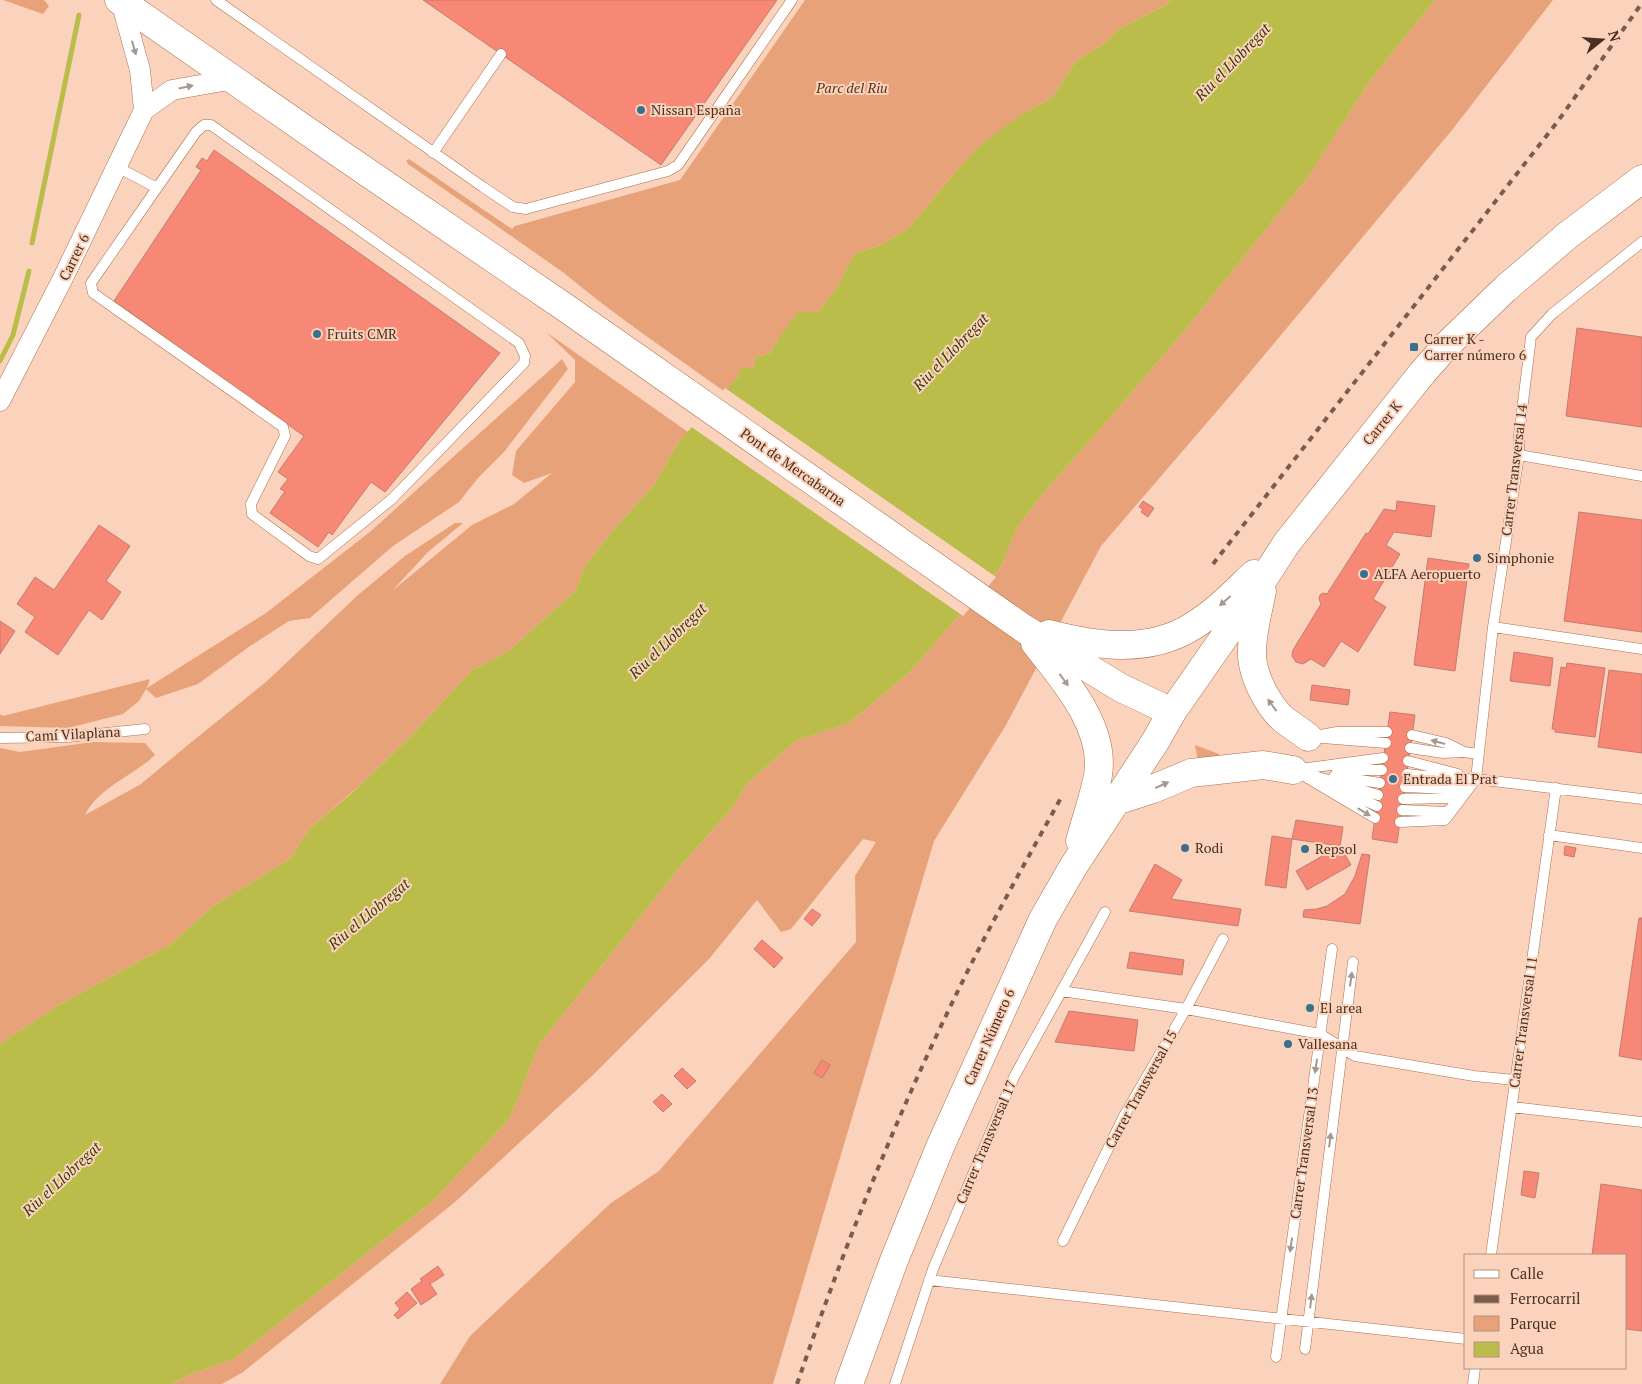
<svg xmlns="http://www.w3.org/2000/svg" width="1642" height="1384" font-family="'PT Serif',serif">
	<rect width="100%" height="100%" fill="#fbd3bc"/>
	<path fill="#e8a279" d="M3 0H44L49 6 43 14Z
		M805 0H1171L1166 5 1119 29 1105 43 1076 61 1052 98 1022 114 958 169 909 228 881 245 854 254 838 286 818 312 778 339 770 353 756 357 753 368H741L737 378 725 392C671 353 615 316 564 273L408 164 406 161 409 159 512 229 515 226 680 180Z
		M1435 0H1553L1452 130 1236 389 1101 546 1006 725 934 841 773 1384H440L470 1336 611 1203 659 1171 856 942 855 876 876 842 863 839 791 929 781 932 757 900 709 959 593 1075 455 1202 243 1372 222 1384H172L186 1376 234 1359 434 1200 510 1118 539 1045 683 863 733 807 747 784 795 741 849 723 910 672 1001 567 1017 527 1050 485 1097 433 1186 329 1308 177 1372 78Z
		M546 332 688 432 679 441 654 485 616 527 584 567 576 590 509 651 472 670 412 735 358 787 310 828 290 859 213 906 171 944 59 1005 0 1044V748L20 752 93 742 145 743 155 755C133 776 99 787 85 815L141 784 189 744 267 681 358 595 405 556 455 523H463L428 552 392 591 472 525 514 504 552 473 524 483 512 475 516 451 575 382V360Z
		M562 359 568 369 504 452 478 478 459 502 393 546 310 618 289 621 250 646 198 684 156 698 146 689 139 701 123 714 68 728 0 726V714L3 716 150 679 147 688 266 613 371 531Z
		M1195 745 1219 754V756L1198 761Z"/>
	<path fill="#babd4a" d="M1171 0H1435L1372 78 1308 177 1186 329 1097 433 1050 485 1017 527 1001 567 910 672 849 723 795 741 747 784 733 807 683 863 539 1045 510 1118 434 1200 234 1359 186 1376 172 1384H0V1044L59 1005 171 944 213 906 290 859 310 828 353 792 412 735 472 670 509 651 576 590 584 567 616 527 654 485 679 441 737 378 741 368H753L756 357 770 353 778 339 798 312H818L838 286 854 254 881 245 909 228 958 169 984 142 1022 114 1052 98 1076 61 1105 43 1119 29 1166 5Z"/>
	<path fill="#fbd3bc" d="M725 388 996 577 963 616 690 426Z"/>
	<g fill="none" stroke-linecap="round" stroke-linejoin="round">
		<path stroke="#babd4a" stroke-width="5" d="M32 243 79 15
			M0 361 13 335 29 271"/>
	</g>
	<path fill="#f68875" stroke="#c37d70" d="M423 0H777L661 165Z
		M214 150 500 353 385 492 371 482 332 535 329 532 318 547 270 513 285 491 280 489 288 479 278 472 304 436 114 301 201 170 196 167 202 158 207 161Z
		M1577 328 1642 337V427L1566 416Z
		M1143 501 1154 508 1148 517 1141 512 1143 509 1139 507Z
		M1397 501 1435 506 1431 537 1394 532 1386 545 1400 554 1373 599 1386 607 1358 652 1341 641 1324 667 1311 659 1303 664 1296 662 1292 656 1293 650 1321 604 1319 599 1320 595 1323 593 1327 594 1366 533 1368 534 1384 509 1396 511Z
		M1579 512 1642 520V632L1564 621Z
		M99 525 130 546 106 581 121 592 102 620 89 610 58 655 25 632 35 617 17 604 35 577 54 590Z
		M1428 558 1469 564 1455 671 1414 665Z
		M0 621 15 631 0 654Z
		M1514 652 1553 658 1550 686 1510 681Z
		M1567 663 1605 668 1595 737 1555 732V729H1552L1561 667 1566 668Z
		M1609 670 1642 674V753L1598 747Z
		M1312 685 1350 690 1348 705 1310 700Z
		M1390 712 1415 715 1397 843 1372 839Z
		M1296 820 1343 827 1340 846 1292 839Z
		M1272 836 1292 839 1286 888 1265 885Z
		M1340 846 1351 865 1307 890 1296 871Z
		M1565 846 1576 848 1574 857 1564 855Z
		M1362 854 1370 855 1360 924 1303 917 1304 910 1317 909 1327 906 1345 894 1355 876Z
		M1155 864 1182 880 1171 899 1241 909 1238 926 1129 911Z
		M812 909 821 915 812 926 804 919Z
		M1639 918H1642V1060L1619 1056Z
		M762 940 783 958 774 968 754 949Z
		M1130 952 1184 960 1182 975 1127 968Z
		M1069 1011 1138 1020 1134 1051 1055 1042Z
		M822 1060 830 1065 822 1078 814 1073Z
		M682 1068 696 1081 687 1089 674 1076Z
		M662 1094 672 1104 663 1112 653 1102Z
		M1524 1171 1539 1173 1535 1198 1521 1195Z
		M1601 1184 1642 1190V1331L1626 1329V1255H1592Z
		M438 1266 444 1275 430 1284 437 1294 421 1305 411 1289 422 1281 420 1279Z
		M407 1292 417 1303 398 1319 394 1315 400 1309 395 1303Z"/>
	<g fill="none" stroke-linecap="round" stroke-linejoin="round">
		<g stroke="#ab6f4c" stroke-width="11">
			<path id="service" d="M216 0 483 187 513 207 526 209 668 171 678 165 792 0
				M433 153 501 54
				M117 167 157 188 196 132 204 125H211L519 343 525 356 524 363 392 499 318 559 309 556 252 514 251 504 285 436 283 427 93 293 91 283 157 188
				M1519 455 1642 476
				M1493 627 1642 649
				M1412 735 1446 743 1464 752 1478 754
				M1309 737 1337 732H1387
				M0 738 68 737 145 729
				M1322 738 1386 743
				M1410 748 1443 753 1463 752
				M1408 761 1458 774
				M1293 770 1383 758
				M1294 770 1375 818
				M1337 770H1382
				M1308 774 1378 795
				M1407 774 1451 779H1476L1642 799
				M1334 776 1380 783
				M1476 779 1493 627 1519 455V435L1531 337 1552 314 1642 242
				M1331 786 1377 806
				M1405 787 1450 789 1464 784
				M1403 799 1451 798 1467 785
				M1402 810 1447 812 1453 806
				M1400 822 1445 820 1476 779
				M1549 835 1642 848
				M1061 991 1186 1009 1320 1034 1355 1056 1474 1076 1515 1080
				M1512 1107 1642 1122
				M1063 1241 1124 1116 1186 1009 1223 939
				M1491 1255 1556 788
				M929 1280 1466 1339
				M1305 1349 1353 962
				M1276 1357 1332 949
				M895 1384 933 1269 1014 1077 1105 912
				M1473 1384 1475 1368"/>
		</g>
		<g stroke="#ab6f4c" stroke-width="21">
			<path id="minor" d="M121 1 140 70 144 110
				M0 401 62 280 144 110 172 90 234 79"/>
		</g>
		<g stroke="#ab6f4c" stroke-width="29">
			<path id="secondary" d="M119 0 336 151 563 306 1023 628 1121 688 1172 712
				M1262 591C1258 612 1251 635 1252 657 1254 678 1267 704 1283 719 1291 725 1300 731 1308 737
				M1049 634C1096 646 1149 654 1193 626 1216 612 1235 592 1254 574
				M1035 643C1062 678 1106 726 1098 775 1094 797 1086 819 1080 841
				M1116 801 1153 789 1191 773 1263 765 1293 770
				M849 1384 893 1263 940 1147 1043 919 1073 867 1155 742 1172 712 1248 603 1286 544 1423 372 1448 344 1505 289 1568 235 1642 179"/>
		</g>
		<use href="#service" stroke="#fff" stroke-width="10"/>
		<use href="#minor" stroke="#fff" stroke-width="20"/>
		<use href="#secondary" stroke="#fff" stroke-width="28"/>
		<path stroke="#795c4a" stroke-width="4" stroke-dasharray="6 6" stroke-linecap="butt" d="M1213 564 1558 121 1642 3
			M797 1384C842 1253 893 1124 954 999 987 930 1025 863 1062 796"/>
	</g>
	<defs><path id="oneway-solid" d="M-6-.8H1V-3.2L6.5 0L1 3.2V.8H-6Z" transform="scale(1.25)"/></defs>
	<g fill="#a49890">
		<use href="#oneway-solid" transform="translate(134 48) rotate(74)"/>
		<use href="#oneway-solid" transform="translate(186 87) rotate(-12)"/>
		<use href="#oneway-solid" transform="translate(1225 601) rotate(139)"/>
		<use href="#oneway-solid" transform="translate(1064 680) rotate(54)"/>
		<use href="#oneway-solid" transform="translate(1272 705) rotate(-126)"/>
		<use href="#oneway-solid" transform="translate(1438 742) rotate(-165)"/>
		<use href="#oneway-solid" transform="translate(1162 785) rotate(-24)"/>
		<use href="#oneway-solid" transform="translate(1364 812) rotate(31)"/>
		<use href="#oneway-solid" transform="translate(1351 979) rotate(-82)"/>
		<use href="#oneway-solid" transform="translate(1316 1066) rotate(98)"/>
		<use href="#oneway-solid" transform="translate(1330 1140) rotate(-83)"/>
		<use href="#oneway-solid" transform="translate(1291 1245) rotate(98)"/>
		<use href="#oneway-solid" transform="translate(1311 1301) rotate(-83)"/>
	</g>
	<g fill="#39708b" stroke="#fbd3bc" stroke-width="2">
		<circle cx="641" cy="110" r="5"/>
		<circle cx="317" cy="334" r="5"/>
		<rect x="1409" y="342" width="10" height="10" rx="2.5"/>
		<circle cx="1477" cy="558" r="5"/>
		<circle cx="1364" cy="574" r="5"/>
		<circle cx="1393" cy="779" r="5"/>
		<circle cx="1185" cy="848" r="5"/>
		<circle cx="1305" cy="849" r="5"/>
		<circle cx="1310" cy="1008" r="5"/>
		<circle cx="1288" cy="1044" r="5"/>
	</g>
	<g text-anchor="middle" stroke-width="4" stroke-linejoin="round" paint-order="stroke">
		<g font-size="14" font-style="italic" fill="#59331b" stroke="#fbd3bc">
			<text x="852" y="93">Parc del Riu</text>
		</g>
		<g font-size="14" fill="#493021" stroke="#fbd3bc" text-anchor="start">
			<text x="651" y="115">Nissan España</text>
			<text x="327" y="339">Fruits CMR</text>
			<text x="1424" y="344">Carrer K -<tspan x="1424" dy="16">Carrer número 6</tspan></text>
			<text x="1487" y="563">Simphonie</text>
			<text x="1374" y="579">ALFA Aeropuerto</text>
			<text x="1403" y="784">Entrada El Prat</text>
			<text x="1195" y="853">Rodi</text>
			<text x="1315" y="854">Repsol</text>
			<text x="1320" y="1013">El area</text>
			<text x="1298" y="1049">Vallesana</text>
		</g>
		<g font-size="14" fill="#493021" stroke="#fbd3bc">
			<text transform="translate(74 257) rotate(-64)" y="5">Carrer 6</text>
			<text transform="translate(1382 423) rotate(-51)" y="5">Carrer K</text>
			<text transform="translate(793 467) rotate(35)" y="5">Pont de Mercabarna</text>
			<text transform="translate(1514 470) rotate(-83)" y="5">Carrer Transversal 14</text>
			<text transform="translate(73 734) rotate(-3)" y="5">Camí Vilaplana</text>
			<text transform="translate(1523 1022) rotate(-82)" y="5">Carrer Transversal 11</text>
			<text transform="translate(989 1037) rotate(-66)" y="5">Carrer Número 6</text>
			<text transform="translate(1141 1089) rotate(-61)" y="5">Carrer Transversal 15</text>
			<text transform="translate(986 1142) rotate(-67)" y="5">Carrer Transversal 17</text>
			<text transform="translate(1304 1153) rotate(-82)" y="5">Carrer Transversal 13</text>
		</g>
		<g font-size="15" font-style="italic" fill="#3c3d0d" stroke="#fbd3bc">
			<text transform="translate(1233 62) rotate(-46)" y="5">Riu el Llobregat</text>
			<text transform="translate(951 352) rotate(-46)" y="5">Riu el Llobregat</text>
			<text transform="translate(668 641) rotate(-44)" y="5">Riu el Llobregat</text>
			<text transform="translate(369 914) rotate(-40)" y="5">Riu el Llobregat</text>
			<text transform="translate(62 1179) rotate(-43)" y="5">Riu el Llobregat</text>
		</g>
	</g>
	<rect x="1464" y="1254" width="162" height="115" fill="#fbd3bc" stroke="#b4927e"/>
	<rect x="1474" y="1270" width="25" height="8" fill="#ffffff" stroke="#b4927e"/>
	<text x="1510" y="1279" font-size="15" fill="#493021">Calle</text>
	<rect x="1474" y="1295" width="25" height="8" fill="#795c4a" stroke="#b4927e"/>
	<text x="1510" y="1304" font-size="15" fill="#493021">Ferrocarril</text>
	<rect x="1474" y="1316" width="25" height="15" fill="#e8a279" stroke="#b4927e"/>
	<text x="1510" y="1329" font-size="15" fill="#493021">Parque</text>
	<rect x="1474" y="1342" width="25" height="15" fill="#babd4a" stroke="#b4927e"/>
	<text x="1510" y="1354" font-size="15" fill="#493021">Agua</text>
	<g transform="translate(1602 40) rotate(73)" stroke="#fbd3bc" stroke-width="4" paint-order="stroke">
	<path d="M0-4L9 19L0 12L-9 19Z" fill="#493021"/>
	<text y="-8" font-size="14" font-weight="bold" text-anchor="middle" fill="#493021">N</text>
	</g>
</svg>
